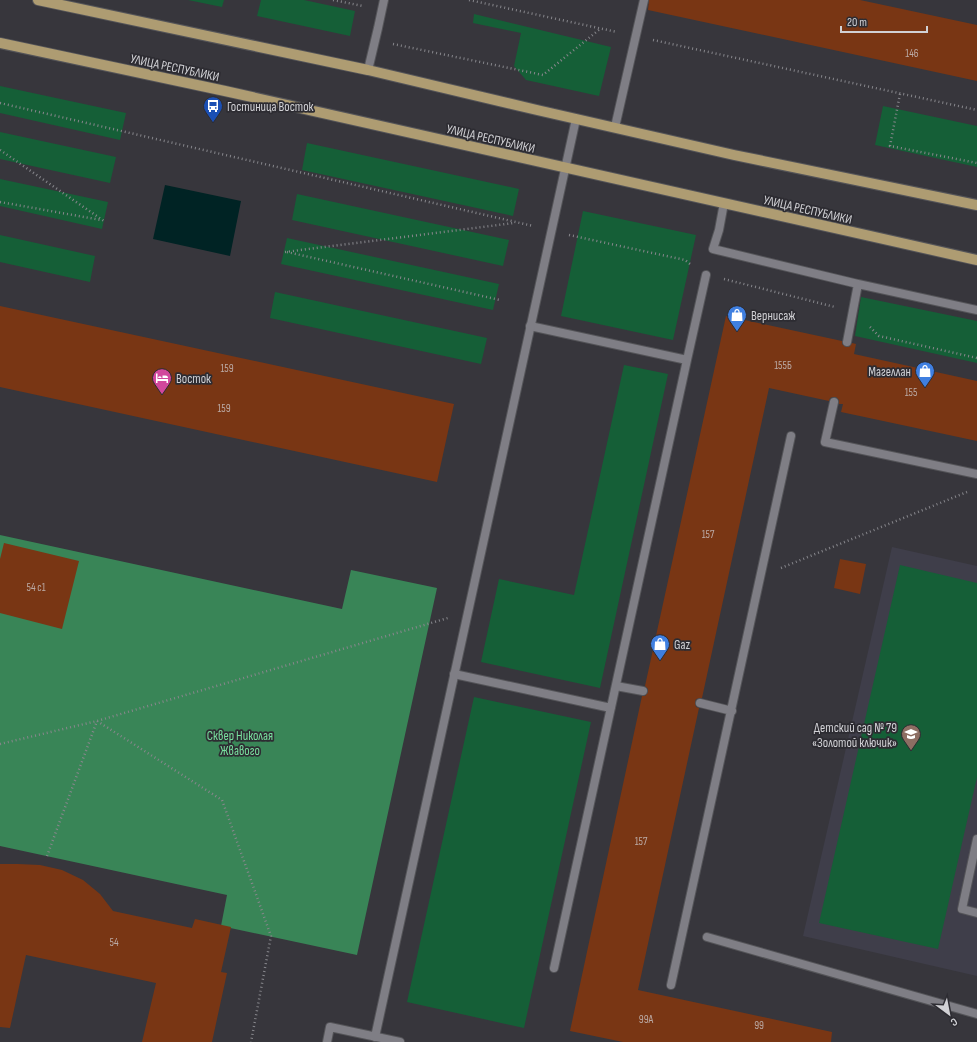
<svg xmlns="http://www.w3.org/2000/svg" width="977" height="1042" font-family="'Sofia Sans Condensed',sans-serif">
	<rect width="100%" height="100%" fill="#37363c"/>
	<path fill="#3f3e4a" d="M892 547 977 566V976L803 936Z"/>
	<path fill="#155f37" d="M188 0H224L222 7Z
		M261 0H304L355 11 350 36 257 16Z
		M474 14 611 47 599 96 526 80 514 66 521 33 473 23Z
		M0 86 126 113 120 140 0 113Z
		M883 106 977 126V167L875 145Z
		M0 132 116 157 110 183 0 159Z
		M307 143 519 189 513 216 302 170Z
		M0 179 108 202 102 229 0 206Z
		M297 194 509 240 503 266 292 220Z
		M583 211 696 235 673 340 561 316Z
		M0 235 95 256 90 282 0 262Z
		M287 238 499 284 493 310 281 264Z
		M275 292 487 338 481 364 270 318Z
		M861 297 977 321V363L855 336Z
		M624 365 668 374 600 688 481 662 499 579 574 595Z
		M900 565 977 583V777L938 949 819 923Z
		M474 697 591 722 524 1028 407 1002Z"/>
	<path fill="#398557" d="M0 535 342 609 351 570 437 588 357 955 221 926 227 895 0 846Z"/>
	<path fill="#002324" d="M165 185 241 201 230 256 153 239Z"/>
	<path fill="#793614" d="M649 0H860L977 25V81L648 10Z
		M0 306 454 404 437 482 0 387Z
		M726 316 842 341V344L846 347H849L852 343 856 344 854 354 977 381V441L841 412 843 404H839V400L836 397H833L830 398 829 401 769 388 702 698 696 699 695 702 696 707 699 708 638 990 832 1032 831 1042H623L570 1031 642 696H645L648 692V689L645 686Z
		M4 543 79 561 62 629 0 613V559Z
		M840 559 866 564 860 594 834 588Z
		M0 864H18L40 865 62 870 83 880 100 894 113 911 192 928 195 919 231 927 221 972 227 973 212 1042H142L156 983 26 955 10 1028 0 1027Z"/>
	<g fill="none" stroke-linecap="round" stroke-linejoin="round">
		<g stroke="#545458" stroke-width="10">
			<path id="service" d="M368 70 378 28 384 0
				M615 127 644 0
				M724 203 719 230 713 249 858 284 847 342
				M858 284 977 310
				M530 326 687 360 554 968
				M687 360 706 275
				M834 402 825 442 977 474
				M454 674 611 708
				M616 686 643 691
				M700 703 732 711
				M977 839 962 909 977 913
				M707 937 977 1014
				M671 985 791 436"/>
		</g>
		<g stroke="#545458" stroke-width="10">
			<path id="minor" d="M375 1037 576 119
				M327 1042 330 1027 400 1042"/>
		</g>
		<g stroke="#545458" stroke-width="12">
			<path id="primary" d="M38 0 368 70 537 110 734 155 977 205
				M0 43 225 91 977 260"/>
		</g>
		<path stroke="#87878c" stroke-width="2.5" stroke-dasharray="1 3" stroke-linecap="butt" d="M333 0 363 6
			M469 0 617 32
			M653 40 977 110
			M393 44 543 75 600 29
			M900 94 890 146 977 163
			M0 103 533 226
			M0 150 104 221
			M0 202 101 220
			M569 235 685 260 690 264
			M285 252 514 223
			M287 252 500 300
			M724 279 835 307
			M870 327 879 336 977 358
			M781 568 967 492
			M0 744 97 721 448 618
			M47 856 97 721 222 800 271 936 251 1042"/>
		<use href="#service" stroke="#7f7e85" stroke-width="8"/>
		<use href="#minor" stroke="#7f7e85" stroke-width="8"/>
		<use href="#primary" stroke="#ae9c72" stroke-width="10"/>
	</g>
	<defs>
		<g id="bus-pin" transform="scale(1)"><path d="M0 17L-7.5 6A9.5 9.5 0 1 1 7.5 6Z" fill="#1a4fb4" stroke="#2d2c32"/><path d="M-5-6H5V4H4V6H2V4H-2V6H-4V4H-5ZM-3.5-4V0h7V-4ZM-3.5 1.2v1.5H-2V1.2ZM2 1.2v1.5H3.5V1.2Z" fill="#fff"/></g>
		<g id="shop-pin" transform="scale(1)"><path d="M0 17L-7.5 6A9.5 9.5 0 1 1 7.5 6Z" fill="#3f7fe0" stroke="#2d2c32"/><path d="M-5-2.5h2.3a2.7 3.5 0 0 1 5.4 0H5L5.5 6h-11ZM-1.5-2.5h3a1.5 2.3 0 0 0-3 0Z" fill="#fff"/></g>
		<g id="hotel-pin" transform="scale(1)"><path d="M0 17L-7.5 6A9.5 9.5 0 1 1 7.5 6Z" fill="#d1479c" stroke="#2d2c32"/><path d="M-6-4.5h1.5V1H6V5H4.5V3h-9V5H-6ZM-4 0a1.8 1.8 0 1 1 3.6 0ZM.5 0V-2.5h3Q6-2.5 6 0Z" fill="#fff"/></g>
		<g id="school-pin" transform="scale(1)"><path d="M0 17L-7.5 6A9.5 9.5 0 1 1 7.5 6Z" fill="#8d6e63" stroke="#2d2c32"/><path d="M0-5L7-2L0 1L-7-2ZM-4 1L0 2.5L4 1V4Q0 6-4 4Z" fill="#fff"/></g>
	</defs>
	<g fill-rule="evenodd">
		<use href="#bus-pin" x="213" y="106"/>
		<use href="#shop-pin" x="737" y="315"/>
		<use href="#shop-pin" x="925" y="371"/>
		<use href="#hotel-pin" x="162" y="378"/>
		<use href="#shop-pin" x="660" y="644"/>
		<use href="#school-pin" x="911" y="734"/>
	</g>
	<g text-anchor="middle" stroke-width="3.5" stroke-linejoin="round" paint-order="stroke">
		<g font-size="11" fill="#bbaaa5">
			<text x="912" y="57">146</text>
			<text x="783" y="369">155Б</text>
			<text x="227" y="372">159</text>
			<text x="911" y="396">155</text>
			<text x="224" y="412">159</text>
			<text x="708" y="538">157</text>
			<text x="36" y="591">54 с1</text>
			<text x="641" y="845">157</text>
			<text x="114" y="946">54</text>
			<text x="646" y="1023">99А</text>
			<text x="759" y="1029">99</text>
		</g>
		<g font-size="13" fill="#d1d1d5" stroke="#2d2c32">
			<text transform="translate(175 67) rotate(12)" y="5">УЛИЦА РЕСПУБЛИКИ</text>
			<text transform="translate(491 138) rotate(13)" y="5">УЛИЦА РЕСПУБЛИКИ</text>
			<text transform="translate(808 209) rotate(13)" y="5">УЛИЦА РЕСПУБЛИКИ</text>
		</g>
		<g font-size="13" fill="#d1d1d5" stroke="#2d2c32" text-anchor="start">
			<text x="227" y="111">Гостиница Восток</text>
			<text x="751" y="320">Вернисаж</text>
			<text x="911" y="376" text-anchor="end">Магеллан</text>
			<text x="176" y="383">Восток</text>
			<text x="674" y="649">Gaz</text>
			<text x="897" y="732" text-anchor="end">Детский сад № 79<tspan x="897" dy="15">«Золотой ключик»</tspan></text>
		</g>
		<g font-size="13" fill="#79e09f" stroke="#2d2c32">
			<text x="240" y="740">Сквер Николая<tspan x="240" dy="15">Жвавого</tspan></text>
		</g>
	</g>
	<g transform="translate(949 1014) rotate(148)" stroke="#2d2c32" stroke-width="3" paint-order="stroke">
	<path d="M0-3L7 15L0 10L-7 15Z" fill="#d1d1d5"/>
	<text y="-6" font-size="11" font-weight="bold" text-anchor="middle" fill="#d1d1d5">С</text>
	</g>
	<path d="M841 26v6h86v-6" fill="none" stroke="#d1d1d5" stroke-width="2"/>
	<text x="847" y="26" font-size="12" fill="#d1d1d5" stroke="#2d2c32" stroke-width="3" paint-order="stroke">20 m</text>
</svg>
